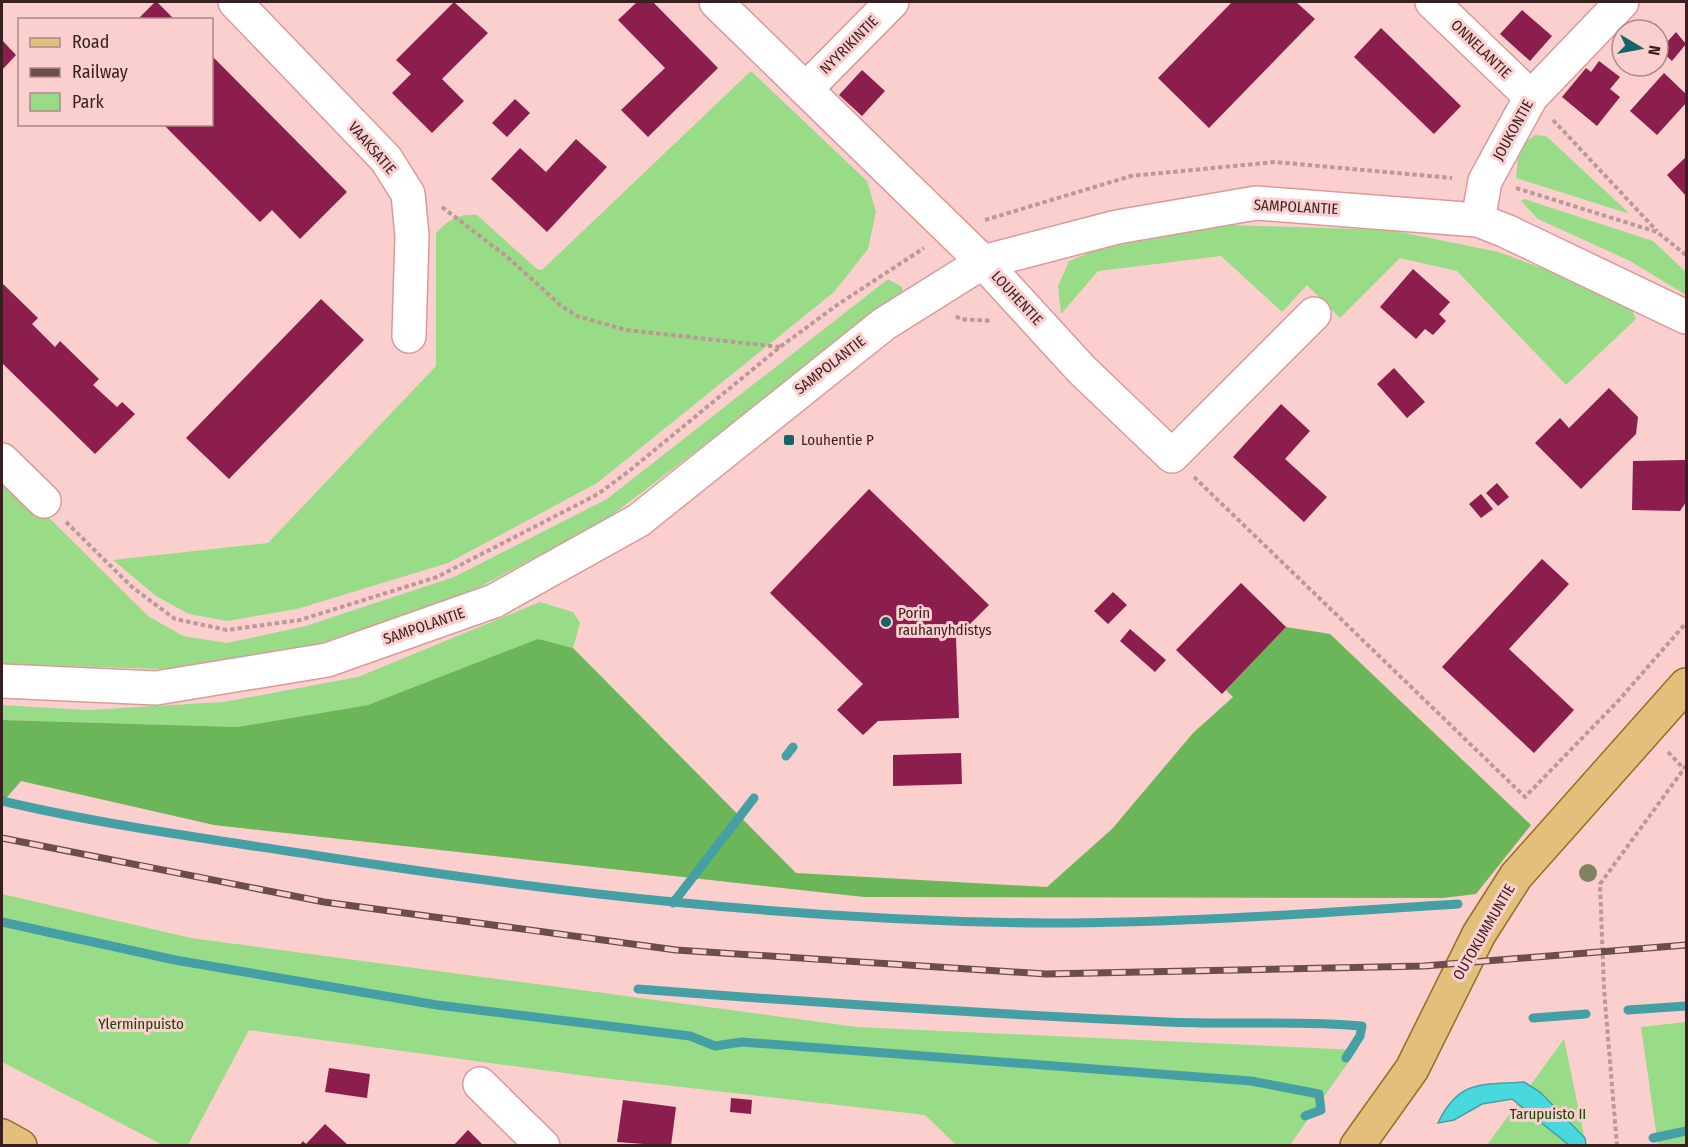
<svg xmlns="http://www.w3.org/2000/svg" width="1688" height="1147" font-family="'Fira Sans Condensed',sans-serif">
	<rect width="100%" height="100%" fill="#facfce"/>
	<path fill="#98dc87" d="M751 71 867 181 876 212 868 249 834 292 597 483 448 563 297 609 227 621 189 614 156 596 113 560 268 543 436 366V233C448 220 459 213 477 215L537 269 542 270Z
		M1535 135 1546 136 1630 214 1516 178 1519 147Z
		M1524 199 1653 241 1686 272V295L1630 261 1538 219 1521 201Z
		M1226 225 1390 230 1499 252 1595 288 1631 308 1636 319 1566 385 1457 271 1400 258 1340 318 1307 285 1282 312 1221 256 1098 271 1061 314 1058 286 1069 261 1098 249Z
		M888 279 902 287 903 294 604 521 470 592 315 645 164 669 2 664V471L148 616 183 636 227 643 306 626 454 577 607 499Z
		M540 602 573 612 580 623 573 648 537 640 368 705 237 727 2 720V705L88 710 224 702 358 677Z
		M2 894 191 938 857 1027 1357 1050 1290 1145 957 1146 925 1115 586 1076 249 1030 188 1145H163L2 1062Z
		M1686 1022V1145H1658L1641 1027Z
		M1564 1039 1586 1145H1487Z"/>
	<path fill="#6ab658" d="M1286 627 1330 634 1531 825 1476 894 1443 898 864 897 214 825 21 781 2 803V720L237 727 368 705 538 639 573 648 796 873 1047 887 1112 829 1193 733 1233 697 1226 690Z"/>
	<path fill="#4ad8df" stroke="#45a0a6" stroke-width="1.5" d="M1524 1082 1540 1092 1585 1138 1586 1145H1569L1512 1099 1482 1104 1454 1120 1438 1123C1459 1079 1482 1085 1524 1082Z"/>
	<g fill="none" stroke-linecap="round" stroke-linejoin="round">
		<path stroke="#45a0a6" stroke-width="9" d="M786 756 793 747
			M2 801C104 825 209 839 313 855 556 893 801 921 1046 923 1183 923 1321 913 1458 904
			M673 903 754 798
			M2 922 175 960 437 1005 690 1036 715 1046 742 1042 1251 1081 1319 1094 1321 1110 1305 1116
			M638 989C814 1003 991 1014 1167 1022 1232 1025 1297 1020 1362 1026L1360 1036 1346 1058
			M1628 1010 1686 1006
			M1533 1018 1586 1014
			M1653 1138 1686 1131"/>
	</g>
	<path fill="#8b1e4d" d="M155 2H157L175 20H137Z
		M454 2 488 33 442 79 464 101 432 133 392 93 411 74 396 60Z
		M637 2H653L718 68 648 137 621 110 665 68 618 20Z
		M1232 2H1296L1315 19 1209 128 1158 78Z
		M1522 10 1552 36 1530 61 1500 34Z
		M1381 28 1461 106 1434 134 1354 57Z
		M1676 32 1686 44 1672 61 1660 50Z
		M2 40 16 55 2 70Z
		M212 56 347 192 300 239 272 210 260 222 163 124H212Z
		M1599 61 1620 77 1610 89 1620 97 1597 126 1562 97 1586 68 1591 72Z
		M862 70 885 91 862 116 839 95Z
		M1664 73 1686 94V103L1657 135 1630 111Z
		M515 99 530 113 507 137 492 123Z
		M576 139 607 167 547 232 491 179 520 148 546 172Z
		M1686 157V196L1667 175Z
		M1413 269 1450 302 1439 314 1446 321 1433 335 1425 329 1416 339 1380 307Z
		M2 283 38 318 32 324 55 347 60 341 99 379 93 385 117 407 122 402 135 414 95 454 2 363Z
		M321 299 364 340 229 479 186 438Z
		M1394 368 1425 402 1407 418 1377 384Z
		M1609 388 1638 417 1636 434 1581 489 1535 443 1560 418 1569 428Z
		M1281 404 1310 431 1285 459 1327 497 1304 522 1233 457Z
		M1686 460V502L1680 511 1632 510 1633 461Z
		M1497 483 1509 497 1498 506 1486 493Z
		M869 489 989 605 956 638 959 718 878 721 863 735 837 710 863 684 770 593Z
		M1481 494 1493 509 1481 518 1469 504Z
		M1542 559 1569 584 1509 649 1574 710 1534 753 1442 667Z
		M1241 583 1286 627 1222 694 1176 650Z
		M1113 592 1127 605 1108 624 1094 611Z
		M1130 629 1166 660 1155 672 1120 641Z
		M961 753 962 784 893 786V755Z
		M329 1068 370 1074 367 1098 325 1092Z
		M731 1098 752 1100 751 1114 730 1112Z
		M623 1100 676 1107 671 1146 617 1142Z
		M325 1124 349 1146H299L303 1141 306 1144Z
		M468 1130 484 1146H453Z"/>
	<g fill="none" stroke-linecap="round" stroke-linejoin="round">
		<g stroke="#d99" stroke-width="36">
			<path id="minor" d="M235 2 386 159 408 194 412 236 409 336
				M716 2 983 262 1082 370 1172 456 1314 314
				M1432 2 1531 97
				M807 88 892 2
				M1478 220 1485 181 1531 97 1622 2
				M2 460 44 501
				M2 681 156 688 327 660 494 601 639 520 884 324 983 262 1117 227 1256 203 1478 220 1506 231 1686 317
				M480 1084 543 1146"/>
		</g>
		<g stroke="#9a6c23" stroke-width="36">
			<path id="major" d="M2 1136 20 1146
				M1357 1146 1412 1069 1479 934 1516 876 1686 685"/>
		</g>
		<path stroke="#be9897" stroke-width="4" stroke-dasharray="4.5 3" stroke-linecap="butt" d="M1553 120 1657 231
			M1516 188 1657 232 1686 255
			M442 207 511 260 560 305 577 316 626 330 780 347
			M985 220 1131 176 1275 162 1452 178
			M956 316 960 319 992 321
			M1194 477 1525 797 1619 700 1686 623
			M66 522 132 587 175 619 227 630 300 620 437 577 598 494 629 471 780 347 837 305 924 248
			M1668 752 1684 769
			M1617 1146 1604 989 1600 884 1686 766"/>
		<use href="#minor" stroke="#fff" stroke-width="33"/>
		<use href="#major" stroke="#e2c07c" stroke-width="33"/>
		<g stroke="#6c4d4d" stroke-width="7">
			<path id="rail" d="M2 838 324 902 676 950 1046 974 1424 966 1686 945"/>
		</g>
		<use href="#rail" stroke="#facfce" stroke-width="4.5" stroke-dasharray="14" stroke-linecap="butt"/>
	</g>
	<circle fill="#7d845f" cx="1588" cy="873" r="9"/>
	<g fill="#156468" stroke="#facfce" stroke-width="2">
		<rect x="783" y="434" width="12" height="12" rx="3"/>
		<circle cx="886" cy="622" r="6"/>
	</g>
	<g text-anchor="middle" stroke-width="6" stroke-linejoin="round" paint-order="stroke">
		<g font-size="15" fill="#3a1f20" stroke="#facfce">
			<text transform="translate(849 45) rotate(-45)" y="5">NYYRIKINTIE</text>
			<text transform="translate(1481 49) rotate(44)" y="5">ONNELANTIE</text>
			<text transform="translate(1513 130) rotate(-61)" y="5">JOUKONTIE</text>
			<text transform="translate(372 148) rotate(49)" y="5">VAAKSATIE</text>
			<text transform="translate(1296 207) rotate(3)" y="5">SAMPOLANTIE</text>
			<text transform="translate(1017 298) rotate(47)" y="5">LOUHENTIE</text>
			<text transform="translate(830 365) rotate(-38)" y="5">SAMPOLANTIE</text>
			<text transform="translate(424 626) rotate(-19)" y="5">SAMPOLANTIE</text>
			<text transform="translate(1484 932) rotate(-60)" y="5">OUTOKUMMUNTIE</text>
		</g>
		<g font-size="15" fill="#3a1f20" stroke="#facfce" text-anchor="start">
			<text x="801" y="445">Louhentie P</text>
			<text x="898" y="618">Porin<tspan x="898" dy="17">rauhanyhdistys</tspan></text>
		</g>
		<g font-size="15" fill="#164705" stroke="#facfce">
			<text x="141" y="1029">Ylerminpuisto</text>
			<text x="1548" y="1119">Tarupuisto II</text>
		</g>
	</g>
	<rect width="1688" height="1147" fill="none" stroke="#3a1f20" stroke-width="6"/>
	<rect x="18" y="18" width="195" height="108" fill="#facfce" stroke="#ad8988" stroke-width="1.5"/>
	<rect x="30" y="38" width="30" height="9" fill="#e2c07c" stroke="#ad8988" stroke-width="1.5"/>
	<text x="72" y="48" font-size="18" fill="#3a1f20">Road</text>
	<rect x="30" y="68" width="30" height="9" fill="#6c4d4d" stroke="#ad8988" stroke-width="1.5"/>
	<text x="72" y="78" font-size="18" fill="#3a1f20">Railway</text>
	<rect x="30" y="93" width="30" height="18" fill="#98dc87" stroke="#ad8988" stroke-width="1.5"/>
	<text x="72" y="108" font-size="18" fill="#3a1f20">Park</text>
	<g transform="translate(1640 48) rotate(100)"><circle r="28" fill="#facfce" stroke="#ad8988" stroke-width="1.5"/>
	<path d="M0-4.5L10 22L0 15L-10 22Z" fill="#156468"/>
	<text y="-9" font-size="16" font-weight="bold" text-anchor="middle" fill="#3a1f20">N</text>
	</g>
</svg>
